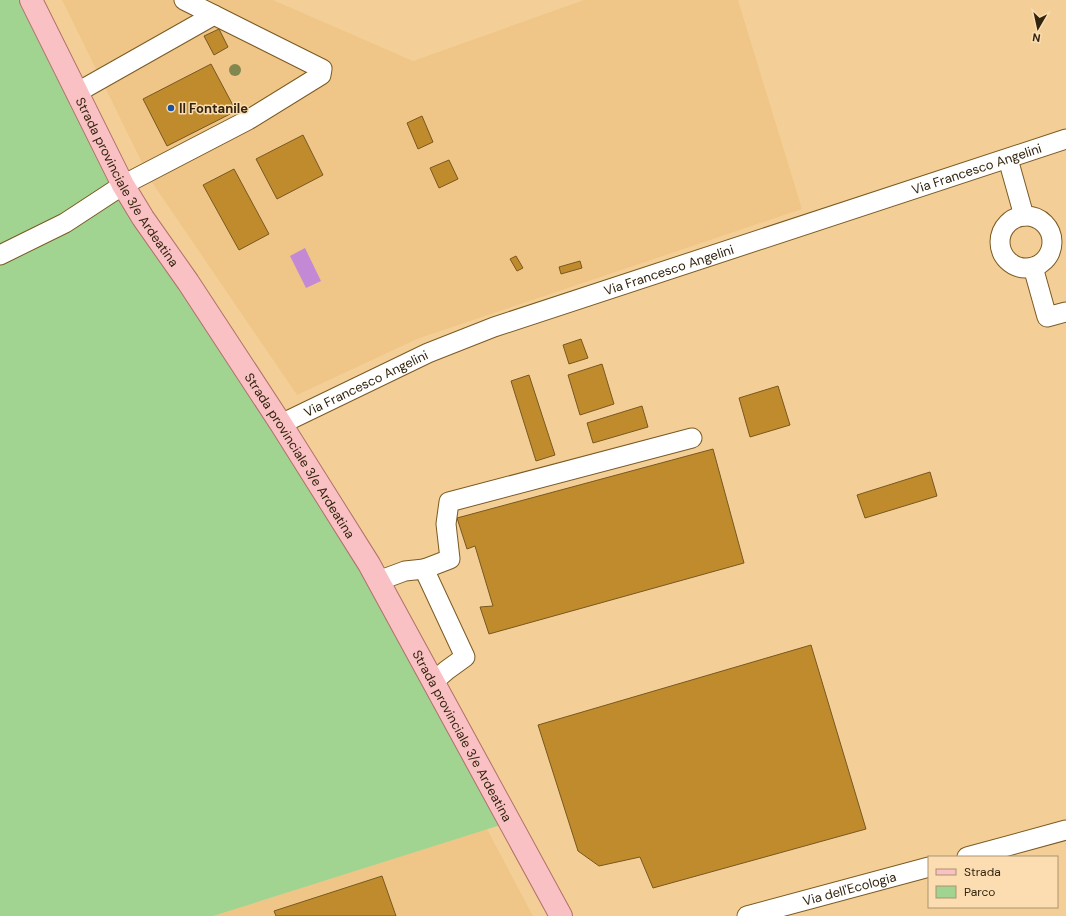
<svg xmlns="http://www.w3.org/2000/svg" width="1066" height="916" font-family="'DM Sans',sans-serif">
	<rect width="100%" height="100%" fill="#f3cf97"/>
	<path fill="#efc687" d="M62 0H273L413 61 584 0H738L802 209 417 339 297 395 151 181Z
		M487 829 533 916H213Z"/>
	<path fill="#a1d391" d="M0 0H31L76 93 281 424 510 822 213 916H0Z"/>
	<path fill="#c389d5" d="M305 248 321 281 306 288 290 256Z"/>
	<path fill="#c08b2c" stroke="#785820" d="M219 29 228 47 214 55 204 36Z
		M211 64 236 111 167 146 143 99Z
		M422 116 433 142 418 149 407 123Z
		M303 135 323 175 277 199 256 159Z
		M449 160 458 179 439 188 430 168Z
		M234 169 269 234 239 250 203 185Z
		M516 256 523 268 517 271 510 259Z
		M580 261 582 268 561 274 559 267Z
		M581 339 588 358 569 364 563 345Z
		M602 364 614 404 580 415 568 375Z
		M529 375 555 455 536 461 511 381Z
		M778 386 790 425 750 437 739 398Z
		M642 406 648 427 593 443 587 423Z
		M713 449 744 563 489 634 480 607 493 606 475 546 467 549 457 518Z
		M930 472 937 496 865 518 857 495Z
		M811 645 866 829 653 888 640 857 599 866 578 851 538 725Z
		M382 876 396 916H276L274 911Z"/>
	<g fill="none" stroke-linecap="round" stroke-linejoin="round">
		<g stroke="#7b5a23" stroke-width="21">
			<g id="minor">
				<path d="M184 0 214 15"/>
				<path d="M1008 159 1024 216"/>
				<circle cx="1026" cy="242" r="26"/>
				<path d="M0 255 65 223 123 185 248 120 321 75 322 69 214 15 76 93"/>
				<path d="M1033 267 1047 317 1066 312"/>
				<path id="s1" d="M281 424 428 353 494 327 1066 139"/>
				<path d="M424 569 450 559 446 524 449 502 692 438"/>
				<path d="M378 581 405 571 424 569 465 657 447 670 433 682"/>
				<path d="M967 857 1066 830"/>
				<path id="s2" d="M747 916 929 867"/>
			</g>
		</g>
		<g stroke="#b16f6a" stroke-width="24">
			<g id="major">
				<path id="s3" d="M31 0 123 185 143 218 188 282 281 424 369 564 561 916"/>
			</g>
		</g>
		<use href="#minor" stroke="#fff" stroke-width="19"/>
		<use href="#major" stroke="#f9c1c3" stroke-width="22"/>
	</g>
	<circle fill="#828750" cx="235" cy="70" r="6"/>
	<circle fill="#1852a3" stroke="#fbddb1" stroke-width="1.5" cx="171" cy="108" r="4"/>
	<g text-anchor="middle" stroke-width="3" stroke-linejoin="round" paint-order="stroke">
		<g font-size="13" font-weight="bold" fill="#32240e" stroke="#fbddb1" text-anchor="start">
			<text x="179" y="113">Il Fontanile</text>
		</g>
		<g font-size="13" fill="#32240e" stroke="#fbddb1">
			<text dy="5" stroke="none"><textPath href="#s1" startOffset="742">Via Francesco Angelini</textPath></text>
			<text dy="5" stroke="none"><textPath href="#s3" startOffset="206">Strada provinciale 3/e Ardeatina</textPath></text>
			<text dy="5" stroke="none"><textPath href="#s1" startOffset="418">Via Francesco Angelini</textPath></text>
			<text dy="5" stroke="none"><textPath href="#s1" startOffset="94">Via Francesco Angelini</textPath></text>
			<text dy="5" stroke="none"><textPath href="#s3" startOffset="530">Strada provinciale 3/e Ardeatina</textPath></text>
			<text dy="5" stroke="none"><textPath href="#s3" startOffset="854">Strada provinciale 3/e Ardeatina</textPath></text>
			<text dy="5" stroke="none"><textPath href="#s2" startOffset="106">Via dell'Ecologia</textPath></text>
		</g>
	</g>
	<rect x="928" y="856" width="130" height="52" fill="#fbddb1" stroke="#ab9370"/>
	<rect x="936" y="869" width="20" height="6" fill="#f9c1c3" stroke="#ab9370"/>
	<text x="964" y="876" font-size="12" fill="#32240e">Strada</text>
	<rect x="936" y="886" width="20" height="12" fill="#a1d391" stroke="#ab9370"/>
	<text x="964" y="896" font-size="12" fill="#32240e">Parco</text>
	<g transform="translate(1038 28) rotate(189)" stroke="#fbddb1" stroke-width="3" paint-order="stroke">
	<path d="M0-3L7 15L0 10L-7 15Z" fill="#32240e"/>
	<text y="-6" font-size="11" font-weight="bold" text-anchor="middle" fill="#32240e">N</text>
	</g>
</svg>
